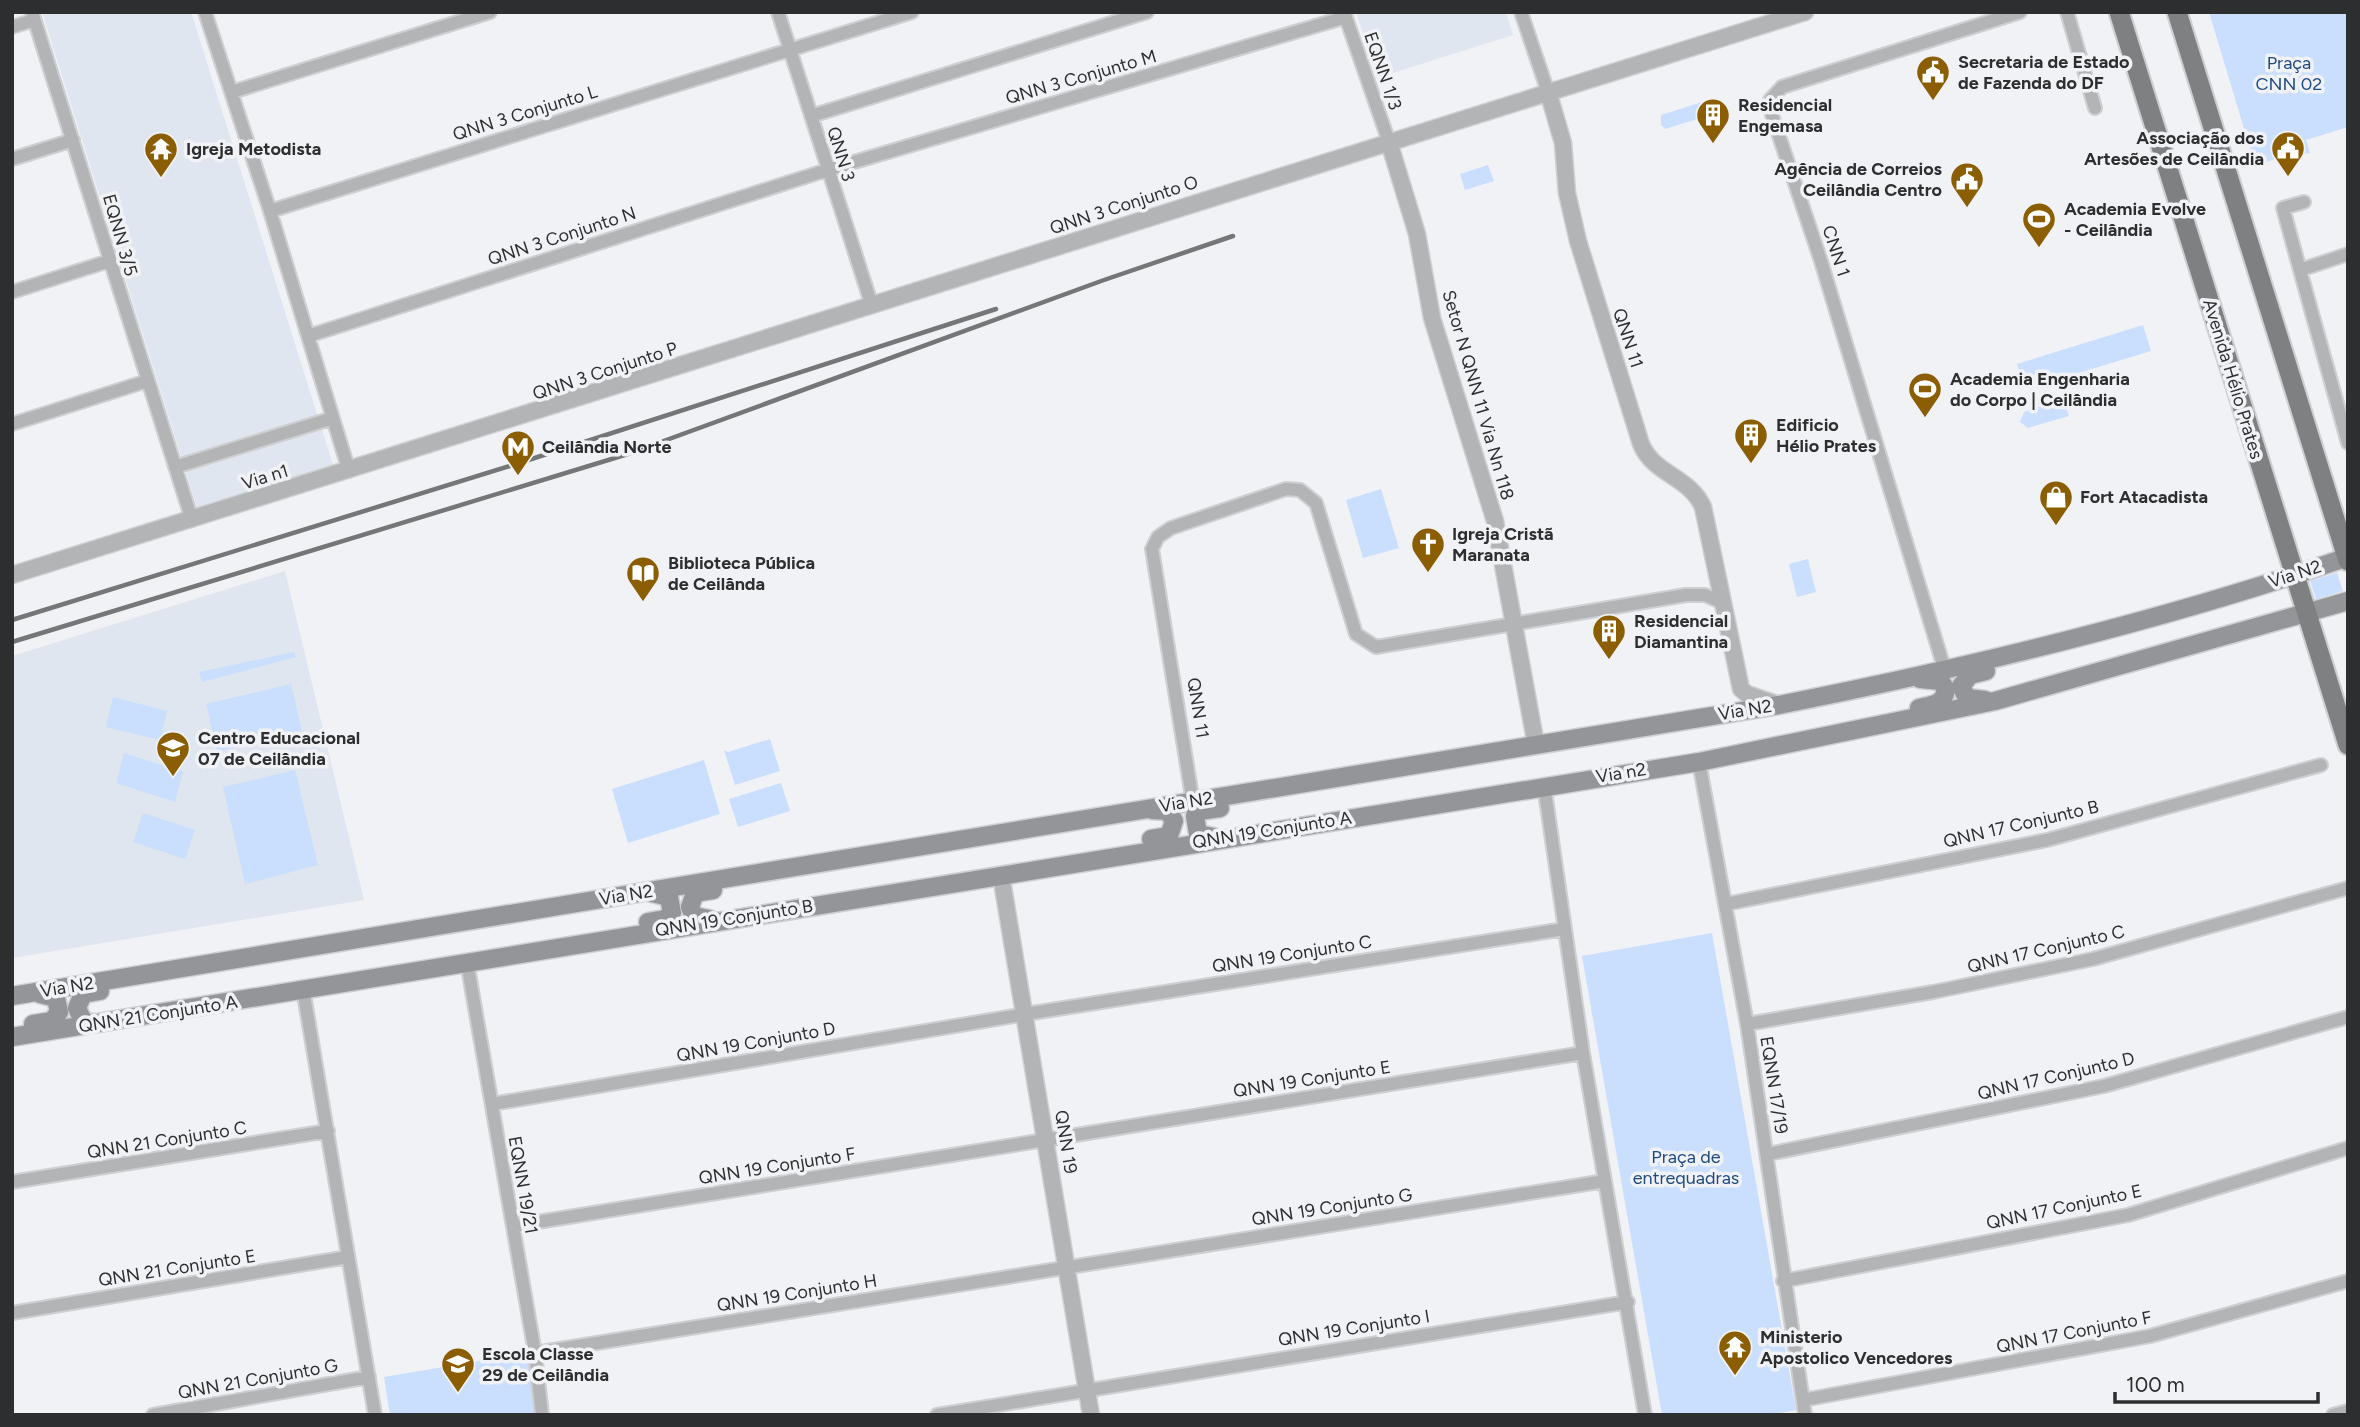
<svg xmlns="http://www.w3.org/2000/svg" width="2360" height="1427" font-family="Figtree,sans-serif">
	<rect width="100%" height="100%" fill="#f0f2f6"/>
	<path fill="#dfe6ef" d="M42 12H191L333 465 197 507Z
		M1356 12H1506L1513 35 1377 78Z
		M285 571 364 900 12 958V656Z"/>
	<path fill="#c9dffd" d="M2209 12H2348V127L2306 140 2310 153 2291 155 2255 165Z
		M1702 102 1707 116 1665 129 1661 125V115Z
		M1488 165 1494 181 1465 190 1460 174Z
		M2143 325 2151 351 2039 385 2036 374 2021 378 2017 364Z
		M2063 399 2069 416 2028 428 2020 422 2024 412Z
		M1381 489 1399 548 1363 558 1346 500Z
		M1808 559 1816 592 1797 597 1789 564Z
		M2337 573 2343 591 2316 599 2310 581Z
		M294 652 296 657 202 682 199 672Z
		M291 684 302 731 217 752 206 704Z
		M113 697 167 711 160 740 106 727Z
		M770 739 780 771 735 785 724 750 728 752Z
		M124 753 183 772 175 802 116 783Z
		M704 760 720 814 628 843 612 789Z
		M295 770 318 865 245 884 223 787Z
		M781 783 790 811 738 827 729 799Z
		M143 813 195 830 185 859 133 842Z
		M1712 933 1796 1410 1769 1415H1662L1582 956Z
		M527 1353 537 1415H390L384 1377Z"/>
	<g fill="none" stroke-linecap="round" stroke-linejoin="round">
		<g stroke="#cdcfd2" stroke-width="16">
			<path id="minor" d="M32 12 192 520
				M205 12 270 211 349 471
				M778 12 872 306
				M1344 12 1389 142
				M1521 12 1549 95
				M2067 12 2095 108
				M12 27 34 20
				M232 92 490 12
				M811 116 1147 12
				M12 159 73 140
				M270 211 912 12
				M2348 254 2300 270 2348 443
				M2300 270 2283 208 2304 202
				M12 292 109 261
				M308 336 827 170 1346 17
				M12 424 147 381
				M175 467 333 418
				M1945 671 1820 258 1770 109V100L1782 87 2020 12
				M1699 762 1747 1024 1805 1415
				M1544 785 1583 1053 1645 1415
				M1194 809 1152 549 1158 537 1171 528 1286 489 1300 490 1316 503 1356 634 1376 647 1686 595H1705L1721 602
				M1726 904 2047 840 2321 765
				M467 962 535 1353 542 1415
				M303 989 375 1415
				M1747 1024 1933 992 2093 959 2348 888
				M492 1104 1026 1014 1564 929
				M1768 1154 2104 1086 2348 1017
				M12 1182 328 1131
				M513 1226 1583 1053
				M1783 1281 2128 1215 2348 1148
				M12 1313 348 1257
				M535 1353 1605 1181
				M1803 1400 2150 1336 2348 1281
				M153 1415 369 1377
				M937 1415 1628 1302
				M2333 1415 2348 1411"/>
		</g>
		<g stroke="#cdcfd2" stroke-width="19">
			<path id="tertiary" d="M1549 95 1563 143 1567 193 1578 241 1641 444C1654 475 1689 476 1703 507L1741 689 1747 694 1779 705
				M1389 142 1417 234 1432 318 1495 521 1536 745
				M12 575 1805 12
				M1001 875 1091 1415"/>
		</g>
		<g stroke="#cdcfd2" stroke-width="21">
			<path id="secondary" d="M1985 700 1967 698 1961 686 1970 675 1986 671
				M1919 708C1932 705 1943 705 1946 690L1941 681 1920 679
				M1214 837 1198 834 1195 816 1199 811 1220 808
				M1151 839 1169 836 1174 821 1168 811 1152 810
				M709 919 694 916 690 907 695 893 713 890
				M648 922 665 919 672 913 669 897 652 893
				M12 996 1779 705C1971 667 2163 621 2348 557
				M98 1023H84L77 1008 83 994 100 991
				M33 1024 52 1021 59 1012 56 998 40 994
				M12 1037 1699 762 1995 701 2348 601"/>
		</g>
		<g stroke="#cdcfd2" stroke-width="23">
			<path id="primary" d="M2119 12 2348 745
				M2177 12 2348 561"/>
		</g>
		<use href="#minor" stroke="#b3b4b5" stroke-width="12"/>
		<use href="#tertiary" stroke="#b3b4b5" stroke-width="16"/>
		<use href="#secondary" stroke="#949598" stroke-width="18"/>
		<use href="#primary" stroke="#7e8082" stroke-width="19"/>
		<path stroke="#757678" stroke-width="4.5" d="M12 620 513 465 996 309
			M12 642 628 454 1104 280 1233 236"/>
	</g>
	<defs>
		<g id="civic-pin" transform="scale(1.75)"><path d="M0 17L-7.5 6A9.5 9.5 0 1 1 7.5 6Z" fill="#8c5e03" stroke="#f0f2f6"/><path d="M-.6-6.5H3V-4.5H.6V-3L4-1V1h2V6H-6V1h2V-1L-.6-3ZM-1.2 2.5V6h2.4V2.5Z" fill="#fff"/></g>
		<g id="building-pin" transform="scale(1.75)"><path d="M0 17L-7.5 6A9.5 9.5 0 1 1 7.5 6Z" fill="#8c5e03" stroke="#f0f2f6"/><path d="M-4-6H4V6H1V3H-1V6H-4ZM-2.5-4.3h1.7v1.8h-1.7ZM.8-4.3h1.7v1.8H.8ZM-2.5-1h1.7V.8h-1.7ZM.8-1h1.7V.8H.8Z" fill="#fff"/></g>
		<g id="temple-pin" transform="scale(1.75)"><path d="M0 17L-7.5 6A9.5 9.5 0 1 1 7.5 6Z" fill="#8c5e03" stroke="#f0f2f6"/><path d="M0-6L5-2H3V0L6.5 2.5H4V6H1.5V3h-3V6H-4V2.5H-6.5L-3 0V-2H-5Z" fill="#fff"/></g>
		<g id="stadium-pin" transform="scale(1.75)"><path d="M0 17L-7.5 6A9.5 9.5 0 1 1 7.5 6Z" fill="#8c5e03" stroke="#f0f2f6"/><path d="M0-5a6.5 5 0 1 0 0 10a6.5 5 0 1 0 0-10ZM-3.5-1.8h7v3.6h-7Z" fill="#fff"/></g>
		<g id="metro-pin" transform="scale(1.75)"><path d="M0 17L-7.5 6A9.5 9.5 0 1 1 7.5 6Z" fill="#8c5e03" stroke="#f0f2f6"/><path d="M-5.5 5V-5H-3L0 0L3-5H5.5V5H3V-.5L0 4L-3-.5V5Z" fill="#fff"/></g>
		<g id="shop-pin" transform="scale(1.75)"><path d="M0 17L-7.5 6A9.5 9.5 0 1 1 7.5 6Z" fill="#8c5e03" stroke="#f0f2f6"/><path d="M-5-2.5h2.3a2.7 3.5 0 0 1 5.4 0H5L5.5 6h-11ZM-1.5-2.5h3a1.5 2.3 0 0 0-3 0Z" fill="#fff"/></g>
		<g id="church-pin" transform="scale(1.75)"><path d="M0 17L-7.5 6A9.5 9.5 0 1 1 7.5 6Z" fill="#8c5e03" stroke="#f0f2f6"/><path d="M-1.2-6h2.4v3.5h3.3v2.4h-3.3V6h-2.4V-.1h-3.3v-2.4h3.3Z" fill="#fff"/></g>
		<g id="library-pin" transform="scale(1.75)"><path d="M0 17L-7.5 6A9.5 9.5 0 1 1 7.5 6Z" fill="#8c5e03" stroke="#f0f2f6"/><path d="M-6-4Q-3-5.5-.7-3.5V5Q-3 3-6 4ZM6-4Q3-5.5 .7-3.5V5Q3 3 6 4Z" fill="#fff"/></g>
		<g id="school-pin" transform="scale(1.75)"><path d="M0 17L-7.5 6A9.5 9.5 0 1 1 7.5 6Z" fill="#8c5e03" stroke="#f0f2f6"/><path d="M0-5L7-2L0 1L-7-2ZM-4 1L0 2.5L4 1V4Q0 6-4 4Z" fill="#fff"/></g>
	</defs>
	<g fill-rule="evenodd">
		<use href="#civic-pin" x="1933" y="72"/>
		<use href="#building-pin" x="1713" y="115"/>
		<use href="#civic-pin" x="2288" y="148"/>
		<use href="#temple-pin" x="161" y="149"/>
		<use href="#civic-pin" x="1967" y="179"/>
		<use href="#stadium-pin" x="2039" y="219"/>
		<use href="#stadium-pin" x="1925" y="389"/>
		<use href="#building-pin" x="1751" y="435"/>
		<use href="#metro-pin" x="518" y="447"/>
		<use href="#shop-pin" x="2056" y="497"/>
		<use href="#church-pin" x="1428" y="544"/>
		<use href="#library-pin" x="643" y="573"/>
		<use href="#building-pin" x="1609" y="631"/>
		<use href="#school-pin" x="173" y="748"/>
		<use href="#temple-pin" x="1735" y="1347"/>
		<use href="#school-pin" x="458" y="1364"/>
	</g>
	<g text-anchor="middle" stroke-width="7" stroke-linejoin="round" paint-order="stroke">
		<g font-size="18" font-weight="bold" fill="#2d2e2f" stroke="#f0f2f6" text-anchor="start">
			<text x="1958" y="68">Secretaria de Estado<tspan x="1958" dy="21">de Fazenda do DF</tspan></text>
			<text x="1738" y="111">Residencial<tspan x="1738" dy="21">Engemasa</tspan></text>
			<text x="2264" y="144" text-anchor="end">Associação dos<tspan x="2264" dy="21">Artesões de Ceilândia</tspan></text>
			<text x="186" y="155">Igreja Metodista</text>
			<text x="1942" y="175" text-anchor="end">Agência de Correios<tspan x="1942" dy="21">Ceilândia Centro</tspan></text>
			<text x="2064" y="215">Academia Evolve<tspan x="2064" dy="21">- Ceilândia</tspan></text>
			<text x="1950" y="385">Academia Engenharia<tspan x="1950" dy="21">do Corpo | Ceilândia</tspan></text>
			<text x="1776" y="431">Edificio<tspan x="1776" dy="21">Hélio Prates</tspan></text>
			<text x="542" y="453">Ceilândia Norte</text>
			<text x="2080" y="503">Fort Atacadista</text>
			<text x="1452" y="540">Igreja Cristã<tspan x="1452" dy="21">Maranata</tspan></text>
			<text x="668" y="569">Biblioteca Pública<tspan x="668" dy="21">de Ceilânda</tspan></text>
			<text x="1634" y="627">Residencial<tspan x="1634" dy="21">Diamantina</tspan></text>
			<text x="198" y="744">Centro Educacional<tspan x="198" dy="21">07 de Ceilândia</tspan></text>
			<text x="1760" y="1343">Ministerio<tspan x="1760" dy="21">Apostolico Vencedores</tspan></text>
			<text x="482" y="1360">Escola Classe<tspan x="482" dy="21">29 de Ceilândia</tspan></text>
		</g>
		<g font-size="18" fill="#1f4a80" stroke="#f0f2f6">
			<text x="2289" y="69">Praça<tspan x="2289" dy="21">CNN 02</tspan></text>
			<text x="1686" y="1163">Praça de<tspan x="1686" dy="21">entrequadras</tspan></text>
		</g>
		<g font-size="18" fill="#2d2e2f" stroke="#f0f2f6">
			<text transform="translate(1383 71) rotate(71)" y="6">EQNN 1/3</text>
			<text transform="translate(1081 77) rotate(-16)" y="6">QNN 3 Conjunto M</text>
			<text transform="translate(525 113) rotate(-17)" y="6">QNN 3 Conjunto L</text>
			<text transform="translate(841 154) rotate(73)" y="6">QNN 3</text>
			<text transform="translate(1124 205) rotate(-18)" y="6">QNN 3 Conjunto O</text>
			<text transform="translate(120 235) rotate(74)" y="6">EQNN 3/5</text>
			<text transform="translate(562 236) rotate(-18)" y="6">QNN 3 Conjunto N</text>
			<text transform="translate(1836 251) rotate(72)" y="6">CNN 1</text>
			<text transform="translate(1628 338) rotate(72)" y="6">QNN 11</text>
			<text transform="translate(605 371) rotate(-18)" y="6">QNN 3 Conjunto P</text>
			<text transform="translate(2233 379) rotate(73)" y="6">Avenida Hélio Prates</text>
			<text transform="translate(1478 395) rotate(74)" y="6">Setor N QNN 11 Via Nn 118</text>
			<text transform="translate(265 477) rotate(-17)" y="6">Via n1</text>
			<text transform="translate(2295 574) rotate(-18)" y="6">Via N2</text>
			<text transform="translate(1198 708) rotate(81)" y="6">QNN 11</text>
			<text transform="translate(1745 710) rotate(-9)" y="6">Via N2</text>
			<text transform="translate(1621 773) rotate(-9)" y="6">Via n2</text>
			<text transform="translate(1186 802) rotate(-9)" y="6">Via N2</text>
			<text transform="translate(2021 824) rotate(-13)" y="6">QNN 17 Conjunto B</text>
			<text transform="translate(1272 830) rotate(-9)" y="6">QNN 19 Conjunto A</text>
			<text transform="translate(626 895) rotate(-9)" y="6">Via N2</text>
			<text transform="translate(734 918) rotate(-9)" y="6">QNN 19 Conjunto B</text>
			<text transform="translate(2046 949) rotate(-13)" y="6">QNN 17 Conjunto C</text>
			<text transform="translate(1292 954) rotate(-9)" y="6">QNN 19 Conjunto C</text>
			<text transform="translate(67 987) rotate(-9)" y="6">Via N2</text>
			<text transform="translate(158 1014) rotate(-9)" y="6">QNN 21 Conjunto A</text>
			<text transform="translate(756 1042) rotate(-10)" y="6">QNN 19 Conjunto D</text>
			<text transform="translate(2056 1076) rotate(-13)" y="6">QNN 17 Conjunto D</text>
			<text transform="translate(1312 1079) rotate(-9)" y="6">QNN 19 Conjunto E</text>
			<text transform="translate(1774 1085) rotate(81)" y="6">EQNN 17/19</text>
			<text transform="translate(167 1140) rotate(-9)" y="6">QNN 21 Conjunto C</text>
			<text transform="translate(1066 1142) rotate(81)" y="6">QNN 19</text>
			<text transform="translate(777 1166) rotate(-9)" y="6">QNN 19 Conjunto F</text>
			<text transform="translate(523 1185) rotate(80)" y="6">EQNN 19/21</text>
			<text transform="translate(1332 1207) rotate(-9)" y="6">QNN 19 Conjunto G</text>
			<text transform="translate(2064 1207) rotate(-12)" y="6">QNN 17 Conjunto E</text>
			<text transform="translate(177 1268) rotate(-9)" y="6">QNN 21 Conjunto E</text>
			<text transform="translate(797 1293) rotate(-9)" y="6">QNN 19 Conjunto H</text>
			<text transform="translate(1354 1328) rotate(-9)" y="6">QNN 19 Conjunto I</text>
			<text transform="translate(2074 1332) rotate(-11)" y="6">QNN 17 Conjunto F</text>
			<text transform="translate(258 1379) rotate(-10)" y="6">QNN 21 Conjunto G</text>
		</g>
	</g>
	<rect width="2360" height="1427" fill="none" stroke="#2d2e2f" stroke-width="28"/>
	<path d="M2115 1392v10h203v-10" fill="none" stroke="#2d2e2f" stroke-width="3.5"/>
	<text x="2126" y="1392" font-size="21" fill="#2d2e2f" stroke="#f0f2f6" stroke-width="5" paint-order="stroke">100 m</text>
</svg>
